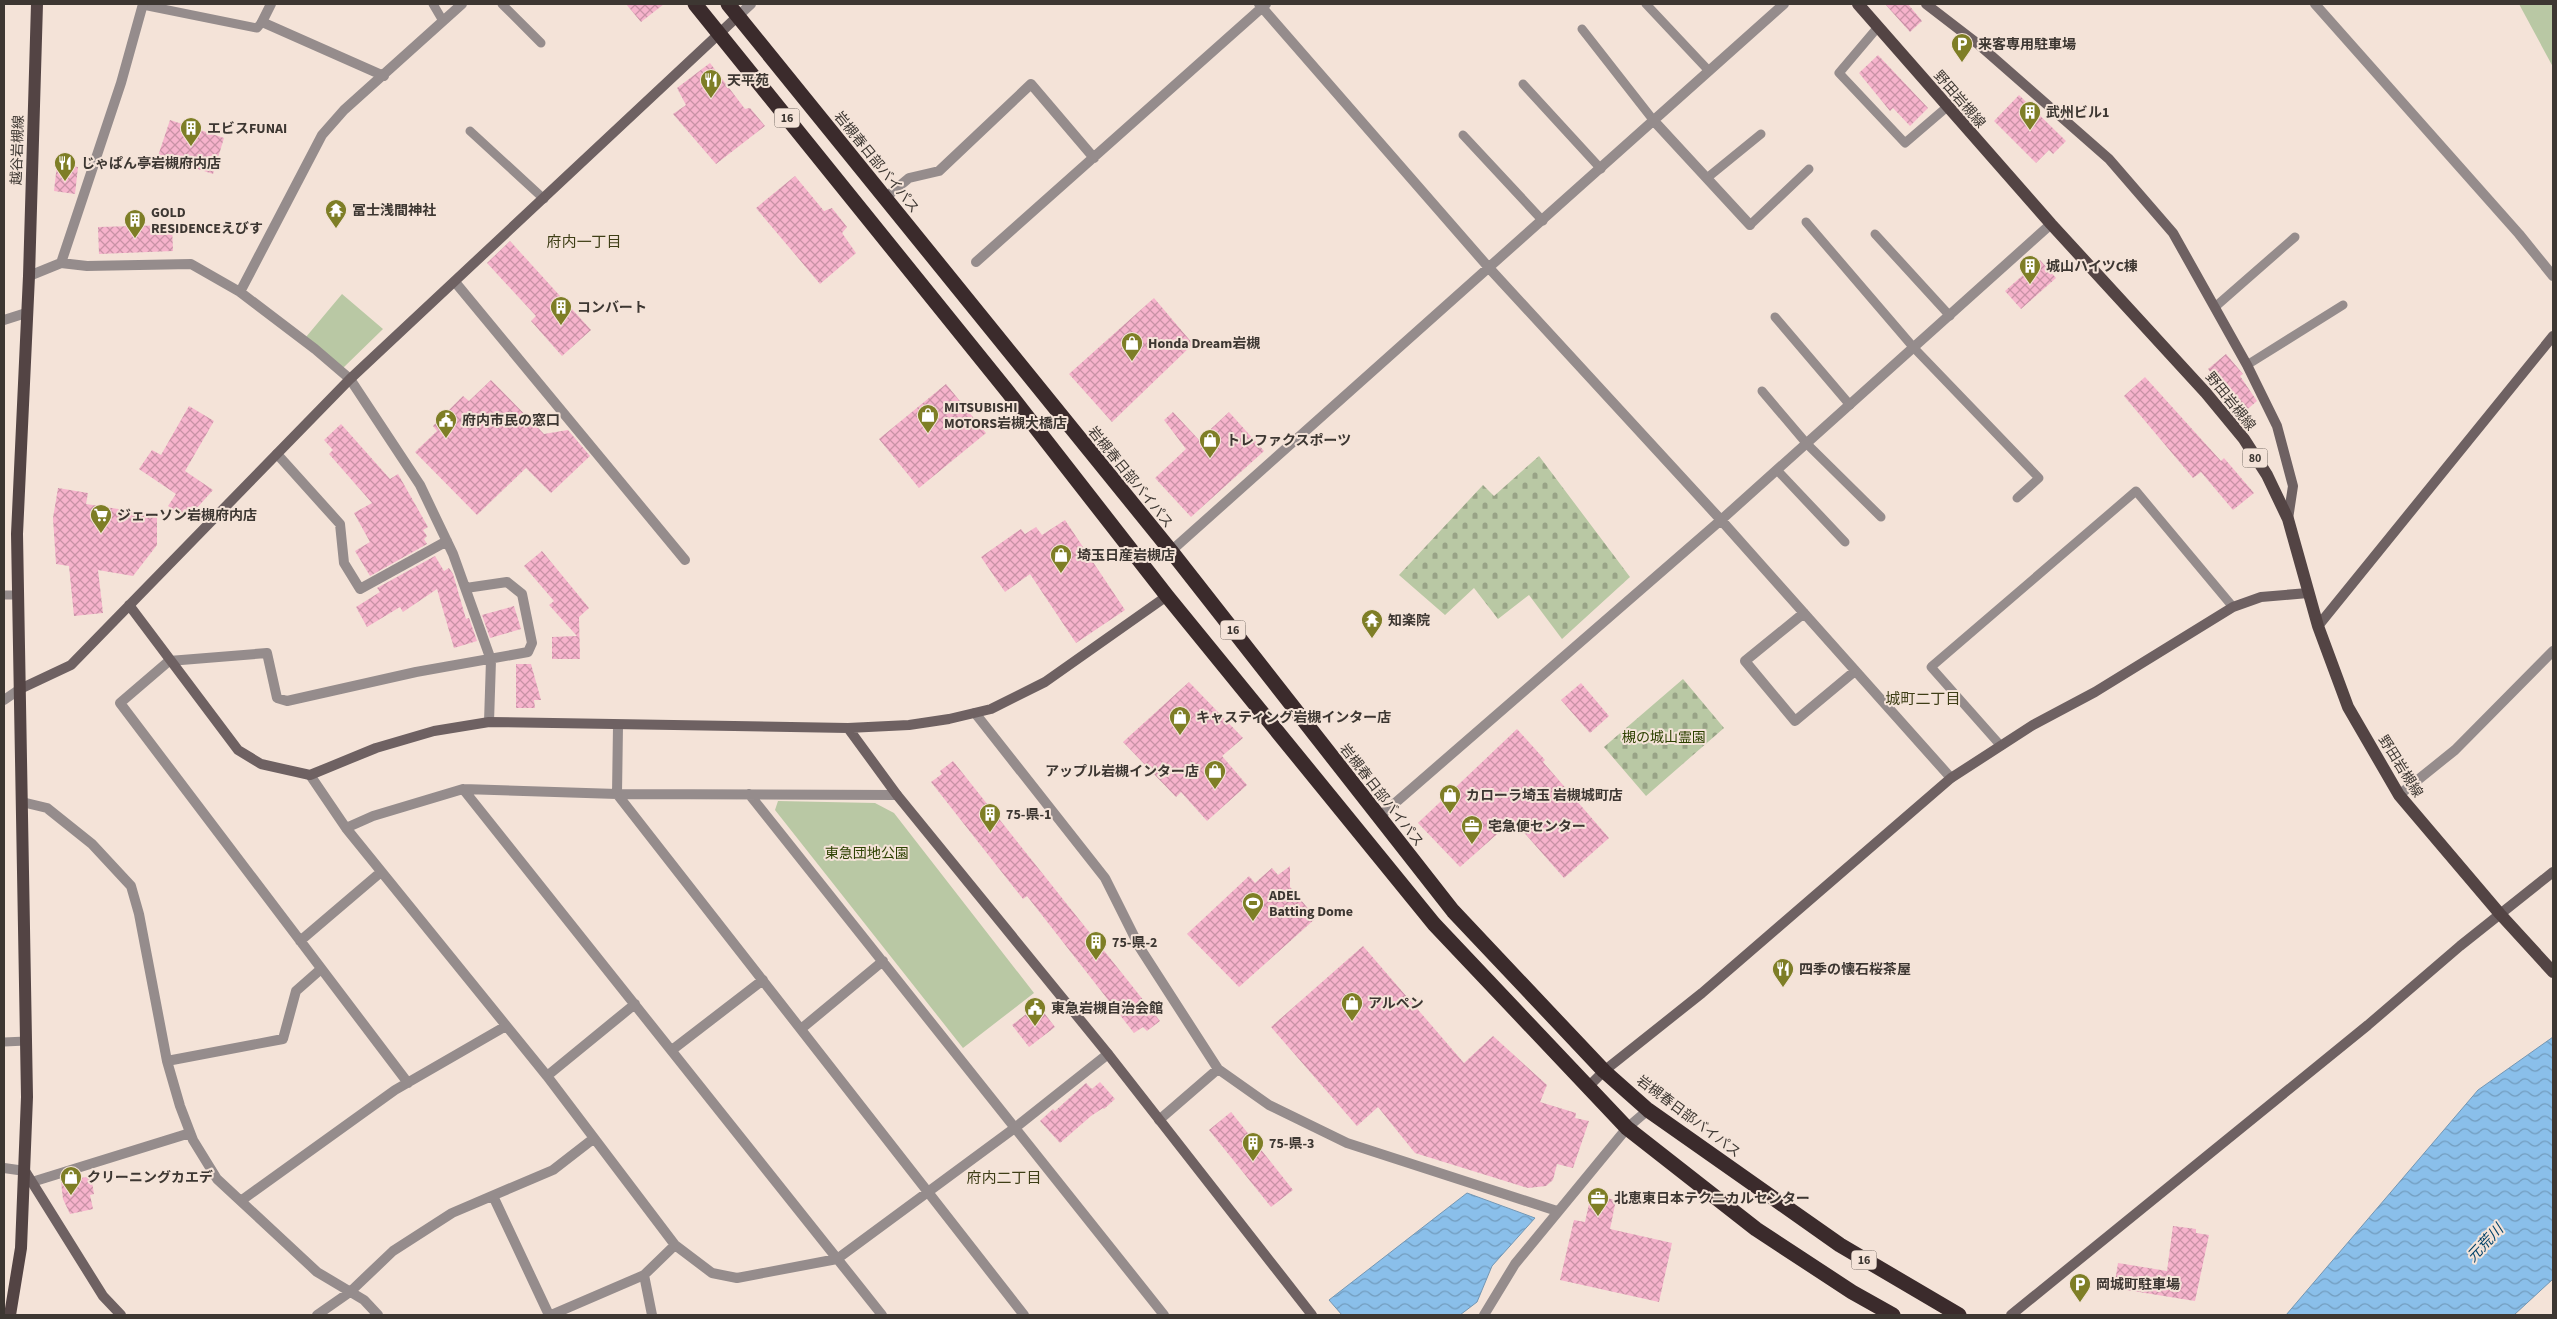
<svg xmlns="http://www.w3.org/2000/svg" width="2557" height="1319" font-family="'Source Sans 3','Noto Sans JP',sans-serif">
	<defs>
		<pattern id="cemetery-stones" width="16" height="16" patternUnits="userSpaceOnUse" patternTransform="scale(1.25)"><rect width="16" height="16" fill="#b9c8a4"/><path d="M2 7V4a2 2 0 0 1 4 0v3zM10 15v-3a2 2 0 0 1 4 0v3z" fill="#98a386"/></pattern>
		<pattern id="water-waves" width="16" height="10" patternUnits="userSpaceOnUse" patternTransform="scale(1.25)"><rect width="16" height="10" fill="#8abfea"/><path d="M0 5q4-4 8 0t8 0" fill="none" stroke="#729cbe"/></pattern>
		<pattern id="building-cross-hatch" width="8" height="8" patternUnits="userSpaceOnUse" patternTransform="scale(1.25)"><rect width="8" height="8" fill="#f6b3cc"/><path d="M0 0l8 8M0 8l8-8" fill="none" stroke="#c892a6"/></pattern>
	</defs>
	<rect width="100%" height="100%" fill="#f4e3d8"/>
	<path fill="url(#cemetery-stones)" d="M1539 456 1630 577 1562 639 1529 595 1498 619 1474 588 1445 615 1399 575 1483 485 1494 496Z
		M1683 679 1724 728 1646 796 1604 747Z"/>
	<path fill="#b9c8a4" d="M2519 4H2553V67Z
		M342 294 383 329 343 368 306 337Z
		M778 801 875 803 894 813 1034 993 963 1048 775 810Z"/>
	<path fill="url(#water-waves)" stroke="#7396b3" d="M2553 1037V1279L2514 1315H2286L2478 1090Z
		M1467 1193 1535 1218 1492 1266 1477 1302 1460 1315H1342L1329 1300Z"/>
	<path fill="url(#building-cross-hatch)" d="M626 4H664L641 22Z
		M1885 4H1908L1922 21 1910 32Z
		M1878 55 1928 108 1910 126 1893 108 1890 111 1859 73Z
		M710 63 745 109 750 108 765 126 716 164 673 114 686 105 677 88Z
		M2019 95 2066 141 2053 154 2049 150 2036 163 1994 121Z
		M170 120 224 138 213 174 158 156Z
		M57 164 78 167 75 194 54 191Z
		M795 176 824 211 832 208 847 227 842 233 856 253 820 284 756 208Z
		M172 225 173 251 99 254 98 227Z
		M510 241 591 330 562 356 531 321 536 316 487 263Z
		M2040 260 2056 278 2021 309 2005 291Z
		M1154 298 1193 344 1112 422 1069 374Z
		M2226 354 2243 374 2240 376 2257 401 2243 413 2208 369Z
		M2145 377 2221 461 2224 458 2254 493 2233 510 2201 472 2193 478 2124 396Z
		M491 380 544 434 568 430 590 456 551 493 526 468 477 515 415 452 437 431 433 426 463 396 469 401Z
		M946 384 986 433 919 488 879 439Z
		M189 406 214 421 185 471 213 490 187 519 168 506 176 494 139 469 152 450 161 455Z
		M1173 412 1199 440 1229 412 1264 451 1191 517 1155 478 1186 449 1164 420Z
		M341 424 390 479 398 474 428 527 423 530 427 536 424 539 427 544 370 576 355 551 370 542 354 513 372 503 329 454 333 450 324 440Z
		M58 488 88 493 86 504 157 515V545L133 576 98 570 103 613 74 616 69 566 56 564 53 518Z
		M1065 520 1125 610 1076 643 1030 574 1005 592 981 557 1021 529 1025 534 1036 527 1042 535Z
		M542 551 589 608 579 617 580 659H552V637L577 636 549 605 554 601 524 566Z
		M435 556 444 571 449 568 453 574 466 619 469 618 477 641 454 648 437 589 403 612 400 607 367 627 356 607 380 592 377 588Z
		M514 606 521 629 490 638 482 615Z
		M516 664H531L541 700H534L535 708H516Z
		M1189 682 1243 738 1222 756 1247 785 1207 821 1181 792 1176 797 1123 742Z
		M1581 683 1609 716 1590 733 1561 700Z
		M1517 729 1545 760 1543 762 1609 838 1564 878 1513 820 1460 867 1418 823Z
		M953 761 1160 1021 1147 1031 1143 1027 1134 1033 1027 896 1023 899 931 782 942 774 940 771Z
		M1290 866V887L1316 918 1239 987 1187 934 1249 876 1255 883 1272 868 1278 875Z
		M1363 946 1464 1063 1493 1036 1547 1085 1540 1102 1576 1113 1575 1118 1589 1121 1573 1168 1557 1164 1553 1180 1546 1186 1528 1188 1415 1153 1378 1107 1357 1126 1271 1027Z
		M1038 1005 1055 1027 1029 1047 1012 1025Z
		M1100 1082 1115 1099 1104 1109 1103 1108 1091 1116 1060 1143 1040 1121 1053 1109 1055 1111 1086 1083 1092 1089Z
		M1231 1112 1293 1190 1271 1207 1209 1130Z
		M91 1176 94 1194 90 1195 93 1209 70 1214 63 1199 61 1182Z
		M1591 1195 1616 1200 1610 1229 1672 1243 1659 1302 1560 1280 1574 1220 1585 1222Z
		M2173 1226 2196 1229V1233L2209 1235 2195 1301 2114 1288 2118 1263 2167 1271Z"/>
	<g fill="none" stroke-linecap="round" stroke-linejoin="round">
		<path stroke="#958c8c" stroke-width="9" d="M433 4 443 21
			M502 4 541 43
			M1646 4 1709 71
			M143 5 257 28 262 22
			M1878 27 1839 73 1905 143 1947 107
			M1582 29 1654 121
			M1523 84 1601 169
			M470 131 544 199
			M1463 135 1543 221
			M1707 178 1761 134
			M1806 222 1914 348 2039 478 2017 498
			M1750 225 1809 169
			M1875 234 1950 316
			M2215 307 2295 237
			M1775 317 1850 405
			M2247 365 2343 305
			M1762 391 1807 444 1881 517
			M1777 470 1845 542
			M4 595H18
			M2001 746 1931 667 2136 491 2233 607
			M4 1042 26 1041"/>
		<path stroke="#958c8c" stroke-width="10" d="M271 4 262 22 384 76
			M1259 4 1490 269 1721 520 1951 778
			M2315 4 2519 234 2553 276
			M738 16 751 4
			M1654 121 1750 225
			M885 198 909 178 939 171 1031 84 1094 158
			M976 262 1266 4
			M61 263 121 83 143 4
			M29 276 61 263 87 266 191 264 240 292 315 349 350 379 420 485 453 554 491 660 489 722
			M455 282 685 560
			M240 292 322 135 344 110 462 4
			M4 320 26 313
			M277 454 340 524 344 563 360 589 447 541
			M1171 551 1784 4
			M1804 613 1745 661 1795 721 1855 671
			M4 700 20 689
			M975 713 1105 878 1140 948 1218 1069 1269 1105 1347 1143 1557 1211
			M618 726 617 794 1024 1315
			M310 775 346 828 547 1076 675 1245 712 1273 737 1278 837 1259 1016 1127 1108 1054
			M463 789 882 1315
			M749 794 1164 1315
			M2399 795 2455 750 2553 651
			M22 802 47 808 92 844 131 886 139 914 167 1061 180 1106 193 1140 217 1179 317 1272 364 1300 378 1315
			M1379 817 1721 520 2051 224
			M346 828 373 816 463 789 617 794 897 795
			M300 941 381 872
			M801 1029 883 961
			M672 1050 763 980
			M167 1061 283 1039 296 991 321 969
			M547 1076 635 1004
			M408 1083 120 703 169 661 267 653 277 698 287 701 416 672 528 652 532 643 522 594 507 582 466 588
			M1159 1120 1218 1069
			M4 1168 25 1171
			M32 1182 190 1133
			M493 1196 549 1315
			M242 1200 395 1090 506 1026
			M644 1275 652 1315
			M317 1315 350 1292 393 1251 452 1213 553 1170 593 1139
			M551 1315 644 1275 675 1245
			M1484 1315 1515 1264 1627 1128 1648 1110"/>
		<path stroke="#6e6162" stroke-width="10" d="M1926 4 1978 44 2109 159 2173 233 2247 365 2277 426 2293 486 2288 519
			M129 605 238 750 261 764 310 775 376 748 434 731 489 722 848 728 909 725 949 719 991 709 1045 682 1167 596
			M2318 626 2553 336
			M20 689 71 665 350 379 738 16
			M848 728 897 795 1108 1054 1312 1315
			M1587 1088 1604 1071 1702 993 1951 778 2033 725 2095 692 2233 607 2261 597 2308 593
			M25 1171 103 1296 121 1315
			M2011 1315 2368 1025 2460 946 2553 872"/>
		<path stroke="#534444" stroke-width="12" d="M1858 4 2051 224 2206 393 2244 439 2267 475 2288 519 2318 626 2348 707 2399 795 2500 914 2553 972
			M10 1315 21 1248 27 1097 17 534 29 276 37 4"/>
		<path stroke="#3b2b2c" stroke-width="15" d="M695 4 1008 392 1167 596 1434 924 1627 1128 1756 1229 1852 1292 1893 1315
			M728 4 1171 551 1453 911 1604 1071 1648 1110 1840 1245 1959 1315"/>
	</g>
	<defs>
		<g id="parking-pin" transform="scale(1.125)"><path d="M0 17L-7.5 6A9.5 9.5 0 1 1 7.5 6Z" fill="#7e7e26" stroke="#f4e3d8"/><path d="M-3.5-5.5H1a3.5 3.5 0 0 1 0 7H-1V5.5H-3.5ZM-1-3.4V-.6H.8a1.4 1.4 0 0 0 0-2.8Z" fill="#fff"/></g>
		<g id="restaurant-pin" transform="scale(1.125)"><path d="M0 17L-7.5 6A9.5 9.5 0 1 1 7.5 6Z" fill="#7e7e26" stroke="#f4e3d8"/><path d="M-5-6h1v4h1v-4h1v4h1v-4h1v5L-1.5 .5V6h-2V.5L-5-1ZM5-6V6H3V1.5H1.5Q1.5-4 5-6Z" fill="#fff"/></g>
		<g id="building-pin" transform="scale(1.125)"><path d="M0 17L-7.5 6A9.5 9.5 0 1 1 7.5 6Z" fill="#7e7e26" stroke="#f4e3d8"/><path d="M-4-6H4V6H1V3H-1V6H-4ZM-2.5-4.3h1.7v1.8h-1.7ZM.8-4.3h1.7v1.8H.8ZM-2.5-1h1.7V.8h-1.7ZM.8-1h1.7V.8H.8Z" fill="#fff"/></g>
		<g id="temple-pin" transform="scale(1.125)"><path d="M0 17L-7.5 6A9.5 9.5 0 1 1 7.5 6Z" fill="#7e7e26" stroke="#f4e3d8"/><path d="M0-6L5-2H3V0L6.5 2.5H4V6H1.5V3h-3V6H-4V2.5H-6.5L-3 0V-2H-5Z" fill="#fff"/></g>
		<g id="shop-pin" transform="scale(1.125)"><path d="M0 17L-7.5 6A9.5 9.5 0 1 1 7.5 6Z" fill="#7e7e26" stroke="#f4e3d8"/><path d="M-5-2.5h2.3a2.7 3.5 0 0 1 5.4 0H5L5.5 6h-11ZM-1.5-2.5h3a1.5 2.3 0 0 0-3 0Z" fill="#fff"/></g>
		<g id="civic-pin" transform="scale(1.125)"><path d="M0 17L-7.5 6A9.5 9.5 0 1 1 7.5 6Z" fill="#7e7e26" stroke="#f4e3d8"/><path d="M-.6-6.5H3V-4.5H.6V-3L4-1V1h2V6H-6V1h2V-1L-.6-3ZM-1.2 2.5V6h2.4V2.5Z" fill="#fff"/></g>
		<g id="supermarket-pin" transform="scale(1.125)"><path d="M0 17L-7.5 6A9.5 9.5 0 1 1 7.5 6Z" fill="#7e7e26" stroke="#f4e3d8"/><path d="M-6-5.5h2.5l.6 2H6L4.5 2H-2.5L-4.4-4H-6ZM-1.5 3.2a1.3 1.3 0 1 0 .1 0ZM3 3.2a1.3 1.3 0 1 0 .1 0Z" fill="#fff"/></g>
		<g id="office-pin" transform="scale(1.125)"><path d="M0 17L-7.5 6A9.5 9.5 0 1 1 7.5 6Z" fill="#7e7e26" stroke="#f4e3d8"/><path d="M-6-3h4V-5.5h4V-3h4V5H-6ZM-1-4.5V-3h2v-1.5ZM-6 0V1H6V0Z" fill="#fff"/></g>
		<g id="stadium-pin" transform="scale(1.125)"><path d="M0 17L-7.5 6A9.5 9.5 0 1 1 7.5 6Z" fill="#7e7e26" stroke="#f4e3d8"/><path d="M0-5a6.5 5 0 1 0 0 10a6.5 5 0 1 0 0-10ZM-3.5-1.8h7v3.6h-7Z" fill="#fff"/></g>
	</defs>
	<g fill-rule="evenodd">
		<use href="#parking-pin" x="1962" y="44"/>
		<use href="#restaurant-pin" x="711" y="80"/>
		<use href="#building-pin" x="2030" y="112"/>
		<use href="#building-pin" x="191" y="128"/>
		<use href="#restaurant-pin" x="65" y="163"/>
		<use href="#temple-pin" x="336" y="210"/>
		<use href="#building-pin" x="135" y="220"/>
		<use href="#building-pin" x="2030" y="266"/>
		<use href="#building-pin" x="561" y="307"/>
		<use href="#shop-pin" x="1132" y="343"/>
		<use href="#shop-pin" x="928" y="415"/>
		<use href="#civic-pin" x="446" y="420"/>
		<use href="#shop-pin" x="1210" y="440"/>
		<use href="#supermarket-pin" x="101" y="515"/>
		<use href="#shop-pin" x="1061" y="555"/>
		<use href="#temple-pin" x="1372" y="620"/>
		<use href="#shop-pin" x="1180" y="717"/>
		<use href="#shop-pin" x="1215" y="771"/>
		<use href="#shop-pin" x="1450" y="795"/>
		<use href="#building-pin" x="990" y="814"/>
		<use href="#office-pin" x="1472" y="826"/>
		<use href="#stadium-pin" x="1253" y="903"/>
		<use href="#building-pin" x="1096" y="942"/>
		<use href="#restaurant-pin" x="1783" y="969"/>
		<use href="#shop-pin" x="1352" y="1003"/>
		<use href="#civic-pin" x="1035" y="1008"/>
		<use href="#building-pin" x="1253" y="1143"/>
		<use href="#shop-pin" x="71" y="1177"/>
		<use href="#office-pin" x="1598" y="1198"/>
		<use href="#parking-pin" x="2080" y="1284"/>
	</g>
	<g text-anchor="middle" stroke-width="4" stroke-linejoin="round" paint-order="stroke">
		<g fill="#f4e3d8" stroke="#746b64" stroke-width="1">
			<rect x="774.5" y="108.5" width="25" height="19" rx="4"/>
			<rect x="2242.5" y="448.5" width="25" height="19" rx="4"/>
			<rect x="1220.5" y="620.5" width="25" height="19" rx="4"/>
			<rect x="1851.5" y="1250.5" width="25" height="19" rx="4"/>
		</g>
		<g font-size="12" font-weight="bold" fill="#3d3732">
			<text x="787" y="122">16</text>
			<text x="2255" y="462">80</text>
			<text x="1233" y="634">16</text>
			<text x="1864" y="1264">16</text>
		</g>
		<g font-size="14" font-weight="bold" fill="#3d3732" stroke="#f4e3d8" text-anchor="start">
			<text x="1978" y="49">来客専用駐車場</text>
			<text x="727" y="85">天平苑</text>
			<text x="2046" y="117">武州ビル1</text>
			<text x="207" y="133">エビスFUNAI</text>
			<text x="81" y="168">じゃぱん亭岩槻府内店</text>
			<text x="352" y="215">冨士浅間神社</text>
			<text x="151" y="217">GOLD<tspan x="151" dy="16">RESIDENCEえびす</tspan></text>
			<text x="2046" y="271">城山ハイツC棟</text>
			<text x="577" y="312">コンバート</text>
			<text x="1148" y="348">Honda Dream岩槻</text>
			<text x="944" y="412">MITSUBISHI<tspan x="944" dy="16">MOTORS岩槻大橋店</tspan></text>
			<text x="462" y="425">府内市民の窓口</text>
			<text x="1226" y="445">トレファクスポーツ</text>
			<text x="117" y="520">ジェーソン岩槻府内店</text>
			<text x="1077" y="560">埼玉日産岩槻店</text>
			<text x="1388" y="625">知楽院</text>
			<text x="1196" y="722">キャスティング岩槻インター店</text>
			<text x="1199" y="776" text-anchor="end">アップル岩槻インター店</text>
			<text x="1466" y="800">カローラ埼玉 岩槻城町店</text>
			<text x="1006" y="819">75-県-1</text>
			<text x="1488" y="831">宅急便センター</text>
			<text x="1269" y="900">ADEL<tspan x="1269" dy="16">Batting Dome</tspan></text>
			<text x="1112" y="947">75-県-2</text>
			<text x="1799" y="974">四季の懐石桜茶屋</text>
			<text x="1368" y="1008">アルペン</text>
			<text x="1051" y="1013">東急岩槻自治会館</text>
			<text x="1269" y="1148">75-県-3</text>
			<text x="87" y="1182">クリーニングカエデ</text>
			<text x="1614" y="1203">北恵東日本テクニカルセンター</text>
			<text x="2096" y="1289">岡城町駐車場</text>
		</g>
		<g font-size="14" fill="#3d3732" stroke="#f4e3d8">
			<text transform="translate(1960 99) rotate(49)" y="5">野田岩槻線</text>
			<text transform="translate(17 150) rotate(-88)" y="5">越谷岩槻線</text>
			<text transform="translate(877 162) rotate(51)" y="5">岩槻春日部バイパス</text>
			<text transform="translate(2231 401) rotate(51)" y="5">野田岩槻線</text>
			<text transform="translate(1131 477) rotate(51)" y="5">岩槻春日部バイパス</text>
			<text transform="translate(2401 766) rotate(58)" y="5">野田岩槻線</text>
			<text transform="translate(1382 795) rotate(52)" y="5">岩槻春日部バイパス</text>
			<text transform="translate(1689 1116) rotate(37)" y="5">岩槻春日部バイパス</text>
		</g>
		<g font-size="14" fill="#2d4100" stroke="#f4e3d8">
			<text x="1664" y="742">槻の城山霊園</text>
			<text x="867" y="858">東急団地公園</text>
		</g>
		<g font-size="15" fill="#3e3e16" stroke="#f4e3d8">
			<text x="584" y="247">府内一丁目</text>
			<text x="1923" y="704">城町二丁目</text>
			<text x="1004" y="1183">府内二丁目</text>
		</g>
		<g font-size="15" font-style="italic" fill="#004168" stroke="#f4e3d8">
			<text transform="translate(2485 1243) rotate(-47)" y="5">元荒川</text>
		</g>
	</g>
	<rect width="2557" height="1319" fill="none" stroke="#3d3732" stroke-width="10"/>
</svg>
